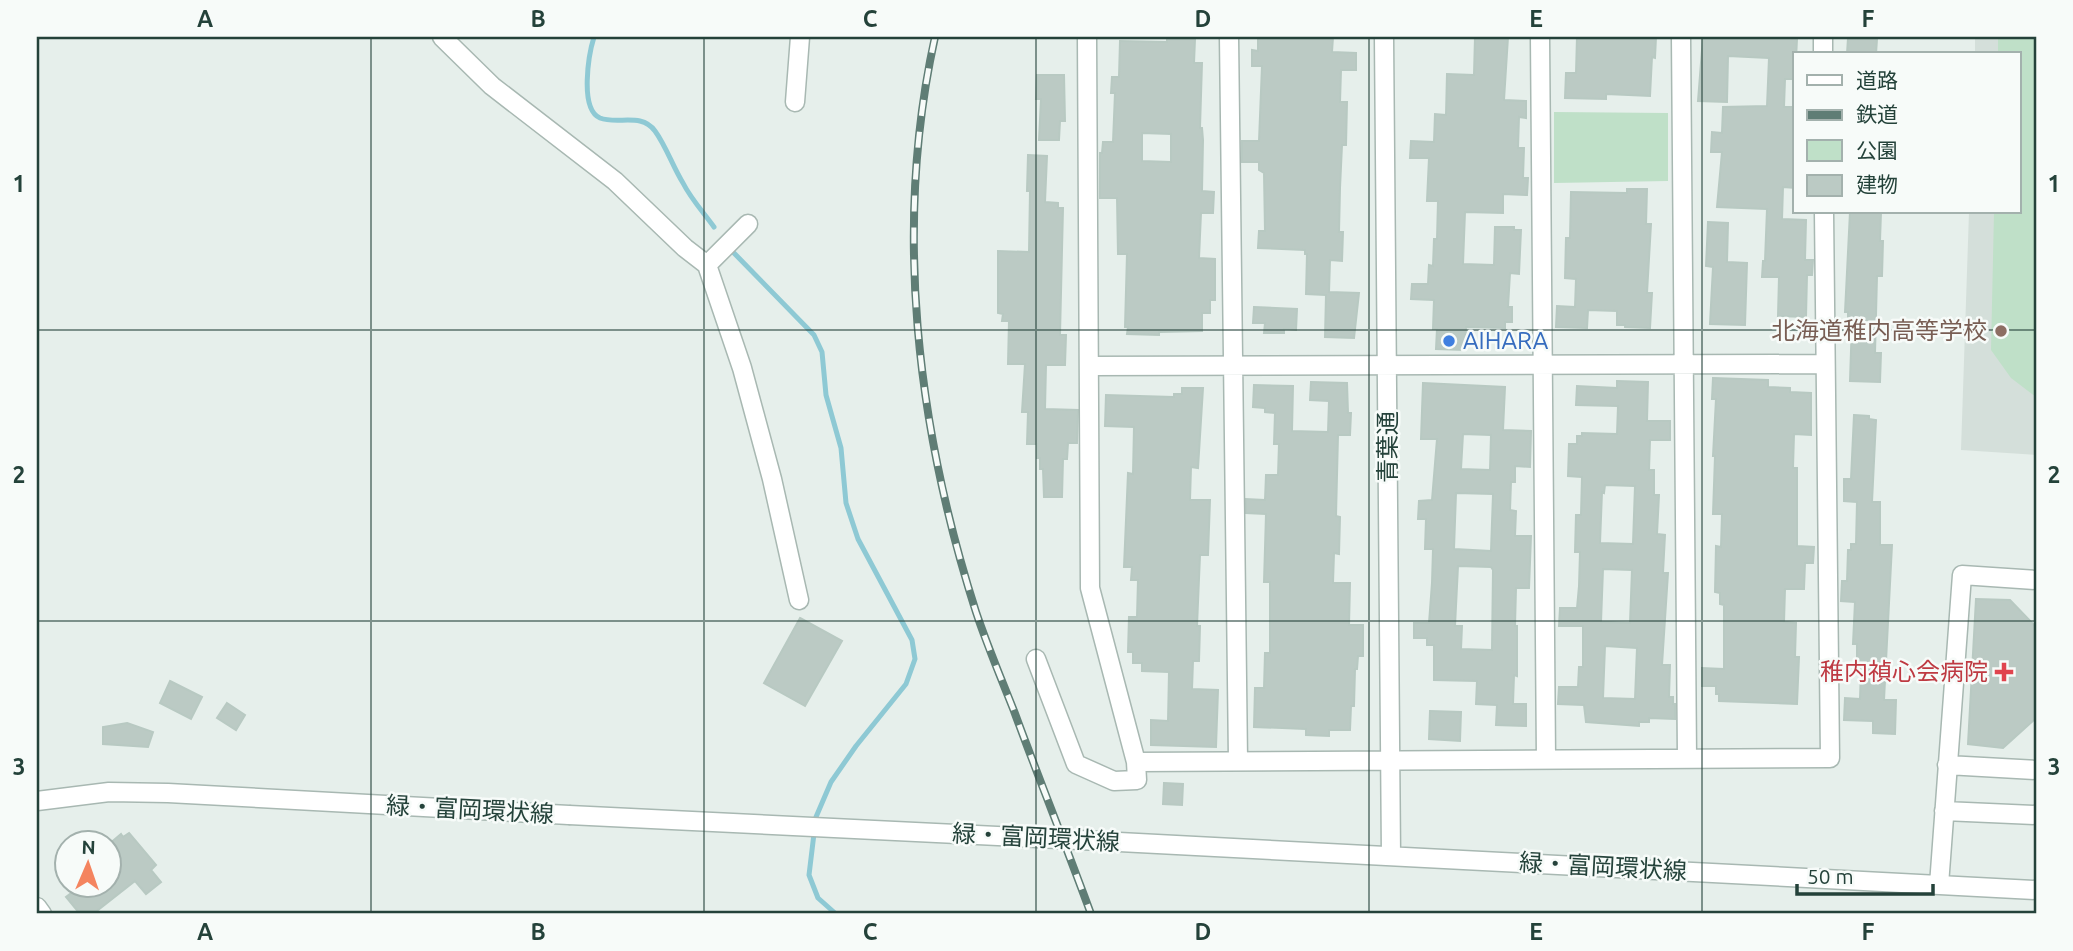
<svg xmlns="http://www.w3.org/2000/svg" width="2073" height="951" font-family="Ubuntu,'Noto Sans JP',sans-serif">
	<rect width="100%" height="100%" fill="#e6efeb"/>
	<path fill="#d4dfda" d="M1975 37H2036V455L1961 450 1969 212H2019V54H1975Z"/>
	<path fill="#bfe0c8" d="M1998 37H2036V397L2011 378 1991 350 1994 212H2019V54H1998Z
		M1554 112 1668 113V181L1554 183Z"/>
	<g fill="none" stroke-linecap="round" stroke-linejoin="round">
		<path stroke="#8ec9d4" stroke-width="5" d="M594 37C589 53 579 109 600 118 618 125 641 112 655 131 666 146 673 167 683 183 691 199 704 213 714 227
			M732 251 814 335 822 352 826 395 841 448 846 503 858 539 912 640 915 659 906 684 856 746 831 782 816 817 809 875 818 898 836 914"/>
	</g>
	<path fill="#bbcac4" stroke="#b8c9c2" stroke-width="2" fill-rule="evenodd" d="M1258 37H1333L1332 52 1356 53V70H1341L1340 102H1347L1346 145H1342L1340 188 1339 232H1343L1342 261 1330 260 1329 292 1359 293 1354 338 1325 337 1326 295 1306 294 1307 254H1305V250L1258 248 1259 231H1265L1264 173 1259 170V162H1242V141H1259L1262 66H1252V50L1258 51Z
		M1475 37H1508L1504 100 1526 101V118L1519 117 1518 148H1524L1523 178H1528L1527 195 1503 194V213L1465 212 1463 264 1494 265 1495 227H1514V230H1521L1519 274 1510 273 1508 307H1512V322H1505V328L1466 327 1465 350 1436 349 1437 329H1433L1434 300 1411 299 1412 284H1428L1429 265 1433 266 1434 239H1437L1438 201H1427L1429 158H1410L1411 141 1434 142 1435 114 1446 115 1447 74 1474 75Z
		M1577 37H1656L1655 58 1652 57 1650 96 1606 94V99L1565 98 1566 73H1576Z
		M1703 37H1792V39H1797L1795 79H1785L1784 107H1795V188L1783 187 1782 219 1806 220 1805 260H1813L1812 275H1807L1806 317 1778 316 1779 277H1762L1763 261H1765L1767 209 1717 207 1722 152H1711L1712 132 1722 133 1723 107 1767 106 1769 58 1728 56 1727 102 1698 101Z
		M1167 38 1195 39 1194 63H1202L1200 128H1202L1203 140 1202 191 1214 192 1213 213H1201L1199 258 1215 259V300H1210V313H1202V331L1159 332V335L1127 334 1128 327H1125L1127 254H1118L1117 198H1100V153H1102L1103 142H1113L1115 93H1111L1112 77H1119L1120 41 1167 42ZM1142 133 1171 134V162L1142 161Z
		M1848 38 1877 39 1876 54H1847Z
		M1037 75H1064L1065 121H1060L1059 140H1039L1041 99H1036Z
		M1028 155 1047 156 1045 202 1058 203V208H1063L1060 335H1066L1065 365H1046L1045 409 1078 410 1077 443H1068L1067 459H1063L1062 497H1044L1043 469H1040V458H1037V444H1027L1028 412H1022L1025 364H1008L1009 321H1002L1003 314 998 313V251L1029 252 1030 191H1027Z
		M1627 189H1647L1646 224H1651L1647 293H1652L1650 328 1625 327V325H1617V311L1588 310 1587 328 1556 327 1557 306 1575 307 1576 279 1565 278 1566 238H1570L1571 192 1627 193Z
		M1850 212H1881L1880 241H1883L1882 276H1877L1875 353H1881L1880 382 1850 381 1852 321H1848V312H1845Z
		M1708 222 1728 223 1727 262 1747 263 1745 325 1710 324 1713 267 1706 266Z
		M1254 307 1297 309 1296 330 1284 329V333H1264L1265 323H1253Z
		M1713 378 1768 380V387L1790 388V392L1811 393V435L1794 434 1793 468H1797V546L1814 547 1813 563H1805L1804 589H1785L1784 622 1796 623 1795 657H1799L1797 704 1719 701V694H1716V686H1702V668L1724 669V605L1720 604V593L1715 592 1716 546 1721 547 1722 514H1713L1715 456H1713L1716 399H1712Z
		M1617 381 1648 382 1647 421H1670V440H1650L1649 470H1654V495H1659L1657 534 1665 535 1663 573H1668L1662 665H1670L1669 697H1673V704H1675V719L1649 718V722H1639V726L1586 722 1584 705 1558 704 1559 687H1578L1579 667H1583V626H1559L1560 608H1577L1579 586 1580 552H1575L1576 515H1581L1582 477 1568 476 1569 444H1577V436H1582V433L1617 434 1618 406 1576 405 1577 386 1617 388ZM1605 485 1635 486 1633 544 1600 543 1602 492 1604 493ZM1603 569 1632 570 1630 623 1601 622ZM1605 646 1637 648 1635 699 1603 698Z
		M1311 382 1347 383 1348 413H1351L1350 435H1338L1336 516 1340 517 1339 554 1334 553 1333 583H1350L1349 625H1363V656H1358L1357 669H1355L1354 706H1351L1350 730H1329V736L1306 735V729L1254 727 1255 688H1264L1265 653H1270V582H1264L1266 514 1246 513V499L1265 500 1266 475H1278L1279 444H1274L1275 413 1265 412V408L1253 407 1254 385 1293 386 1292 431 1328 432 1329 401 1310 400Z
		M1423 383 1505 387 1503 430 1531 431 1530 467 1515 466V482H1511L1510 510 1516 511 1515 536H1531L1529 588H1516L1515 626H1517V676L1514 675 1513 704H1526V726L1496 725 1497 705 1476 704 1477 681 1434 680V645H1427V638H1414V623H1429L1432 583 1433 549H1425L1426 519H1418L1419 501 1432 500 1437 439H1421ZM1463 434 1491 435 1490 470 1461 469ZM1456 493 1493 494 1491 551 1454 549ZM1458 566 1491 567 1493 570 1492 650 1461 649 1462 626H1455Z
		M1182 388H1203L1198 468 1191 467 1190 500H1210L1208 555H1200L1197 626H1200L1199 661H1193L1192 689 1218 690 1216 747 1151 745V720L1168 721 1169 672 1142 671V663H1133V652H1128L1129 617H1137L1138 580H1131L1132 567H1124L1128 473 1133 474 1134 427 1105 426 1106 395 1174 397V394H1182Z
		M1854 415 1869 416V419L1876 420 1872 502H1880V545H1892L1884 700H1896L1895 734 1873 733V721L1844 720 1845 698 1860 699 1861 669H1857V644H1853L1855 602 1841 601 1842 581H1847L1848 550H1851V544H1856L1857 502 1844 501V479H1851Z
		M1976 599 2010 600 2036 627V718L2003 748 1968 744Z
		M800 618 842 641 805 706 764 683Z
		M170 681 202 697 191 719 160 703Z
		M227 703 245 715 236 730 217 718Z
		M1430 711 1461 712 1460 741 1429 739Z
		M127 723 153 732 148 747 103 744V727Z
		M1164 783 1183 784 1182 805 1163 804Z
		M129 833 156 865 151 870 161 882 146 894 135 881 93 914H80L66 897 82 885H108V845L121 834 123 837Z"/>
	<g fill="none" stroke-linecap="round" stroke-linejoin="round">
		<g stroke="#a8b8b2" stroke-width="21">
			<path id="minor" d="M442 37 492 86 615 181 685 248 707 265 742 368 772 479 799 600
				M1087 37 1090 588 1136 762 1830 758 1824 212
				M1229 37 1238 760
				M1384 37 1391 856
				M1540 37 1546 759
				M1681 37 1687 758
				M1823 37V54
				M795 102 800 37
				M707 265 748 224
				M1089 366 1824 364
				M1036 659 1076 764 1114 781 1137 780 1136 762
				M1947 765 2036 770
				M37 801 109 792 168 793 569 815
				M1944 811 2036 815
				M1100 841 2036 890
				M1939 885 1962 575 2036 580
				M37 907 42 914"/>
		</g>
		<use href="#minor" stroke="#fff" stroke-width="18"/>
		<g stroke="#5f7d75" stroke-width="8">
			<path id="rail" d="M935 37C893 227 917 428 976 612 987 645 1001 678 1014 711 1039 779 1066 846 1091 914"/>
		</g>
		<use href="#rail" stroke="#f7fbf9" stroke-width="5" stroke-dasharray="16" stroke-linecap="butt"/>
		<g stroke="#a8b8b2" stroke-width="21" stroke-linecap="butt">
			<path id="minor-bridge" d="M569 815 1100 841"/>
		</g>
		<use href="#minor-bridge" stroke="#fff" stroke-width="18"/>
	</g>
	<path fill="none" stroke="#24423a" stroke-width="2" stroke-opacity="0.55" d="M371 37V914M704 37V914M1036 37V914M1369 37V914M1702 37V914M37 330H2036M37 621H2036"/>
	<circle fill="#8d6e63" stroke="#f7fbf9" stroke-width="2.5" cx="2001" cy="331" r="7"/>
	<circle fill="#3f7fe0" stroke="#f7fbf9" stroke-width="2.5" cx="1449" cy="341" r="7"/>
	<path fill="#e0444e" stroke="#f7fbf9" stroke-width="2.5" d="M2000.5 661.5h7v7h7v7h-7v7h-7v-7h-7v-7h7z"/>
	<g text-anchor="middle" stroke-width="5" stroke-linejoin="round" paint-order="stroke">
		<g font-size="24" fill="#785e54" stroke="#f7fbf9" text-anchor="end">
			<text x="1987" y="339">北海道稚内高等学校</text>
		</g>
		<g font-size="24" fill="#366cbe" stroke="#f7fbf9" text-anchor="start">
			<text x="1463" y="349">AIHARA</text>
		</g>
		<g font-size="24" fill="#24423a" stroke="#f7fbf9">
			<text transform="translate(1388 447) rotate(-90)" y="8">青葉通</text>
			<text transform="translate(470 810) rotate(3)" y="8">緑・富岡環状線</text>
			<text transform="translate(1036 838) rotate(3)" y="8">緑・富岡環状線</text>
			<text transform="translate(1603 867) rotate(3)" y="8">緑・富岡環状線</text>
		</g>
		<g font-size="24" fill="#be3a42" stroke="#f7fbf9" text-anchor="end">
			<text x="1988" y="680">稚内禎心会病院</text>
		</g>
	</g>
	<rect width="2073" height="951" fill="none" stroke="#f7fbf9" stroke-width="77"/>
	<rect x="1793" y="52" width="228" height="161" fill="#f7fbf9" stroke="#a3b1ad" stroke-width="2"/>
	<rect x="1807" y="75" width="35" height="10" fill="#ffffff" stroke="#a3b1ad" stroke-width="2"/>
	<text x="1856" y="88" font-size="21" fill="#24423a">道路</text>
	<rect x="1807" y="110" width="35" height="10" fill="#5f7d75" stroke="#a3b1ad" stroke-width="2"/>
	<text x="1856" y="122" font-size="21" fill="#24423a">鉄道</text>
	<rect x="1807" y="140" width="35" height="21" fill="#bfe0c8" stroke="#a3b1ad" stroke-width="2"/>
	<text x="1856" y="158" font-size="21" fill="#24423a">公園</text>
	<rect x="1807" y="175" width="35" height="21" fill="#bbcac4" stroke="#a3b1ad" stroke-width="2"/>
	<text x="1856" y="192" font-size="21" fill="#24423a">建物</text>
	<g transform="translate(88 864) rotate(2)"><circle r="33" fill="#f7fbf9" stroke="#a3b1ad" stroke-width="2"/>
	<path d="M0-5L12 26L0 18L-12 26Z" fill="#f4845f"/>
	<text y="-10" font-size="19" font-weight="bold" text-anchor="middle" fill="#24423a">N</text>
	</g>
	<path d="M1797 884v10h136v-10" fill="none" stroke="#24423a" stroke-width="3.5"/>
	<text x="1807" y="884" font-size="21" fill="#24423a" stroke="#f7fbf9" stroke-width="5" paint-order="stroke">50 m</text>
	<rect x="38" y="38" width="1997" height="874" fill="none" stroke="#24423a" stroke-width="2.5"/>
	<g font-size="23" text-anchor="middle" font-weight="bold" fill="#24423a">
		<text x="205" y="27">A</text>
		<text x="538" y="27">B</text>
		<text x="870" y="27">C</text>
		<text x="1203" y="27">D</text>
		<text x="1536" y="27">E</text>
		<text x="1868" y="27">F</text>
		<text x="19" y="192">1</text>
		<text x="2054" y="192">1</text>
		<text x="19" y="483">2</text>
		<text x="2054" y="483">2</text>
		<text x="19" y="775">3</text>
		<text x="2054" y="775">3</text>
		<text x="205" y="940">A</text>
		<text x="538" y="940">B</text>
		<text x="870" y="940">C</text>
		<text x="1203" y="940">D</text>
		<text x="1536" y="940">E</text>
		<text x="1868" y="940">F</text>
	</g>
</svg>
